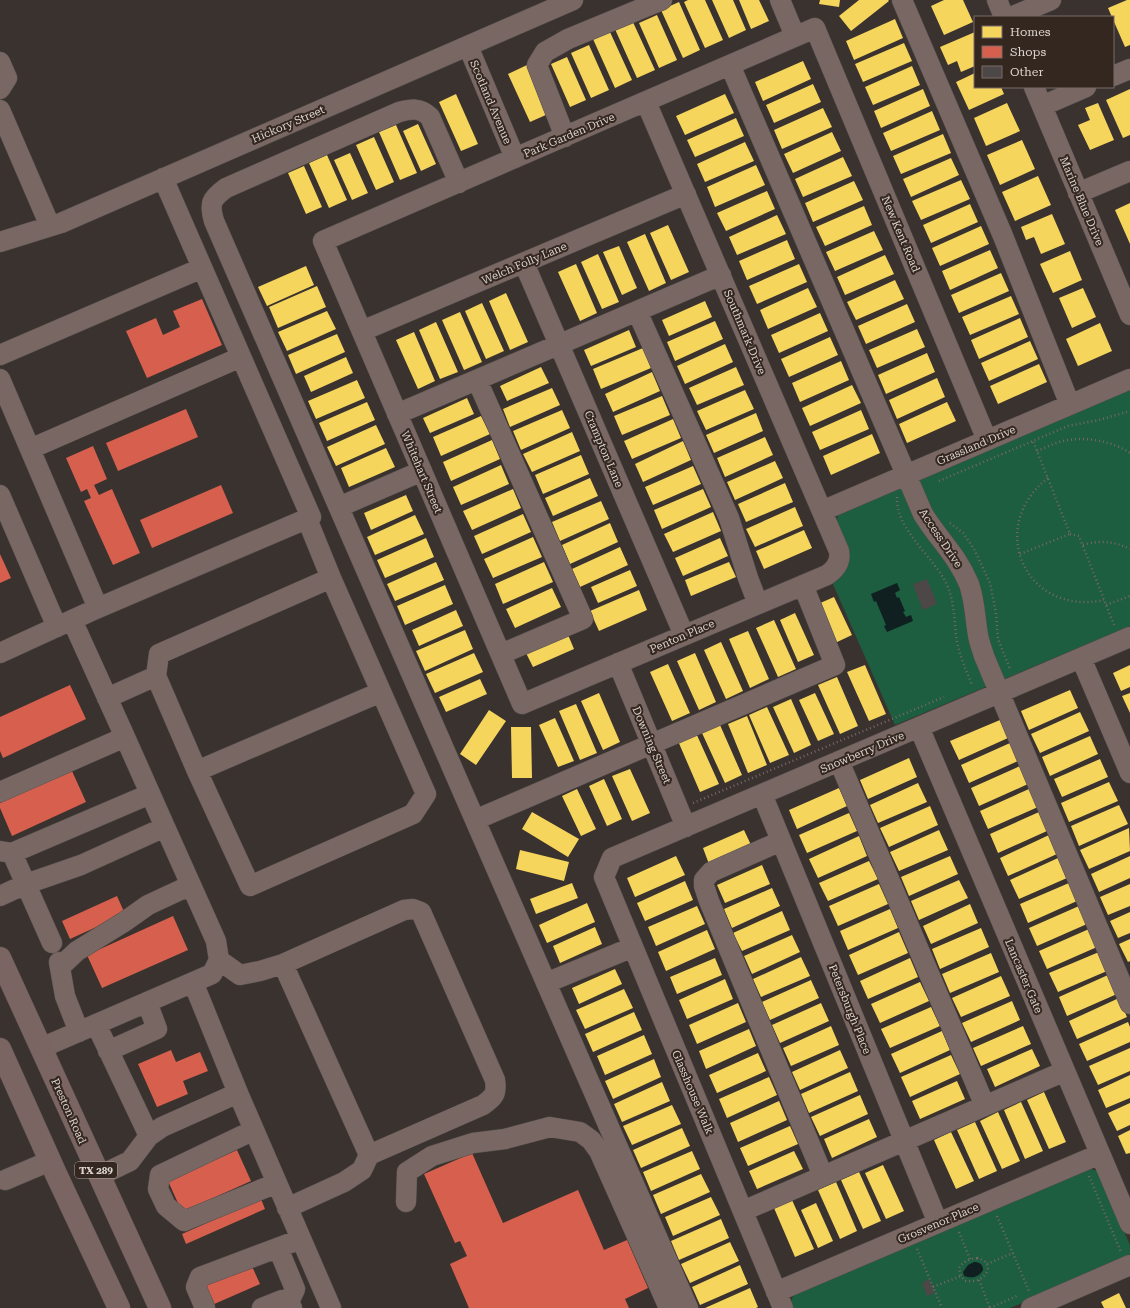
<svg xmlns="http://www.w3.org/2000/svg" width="1130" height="1308" font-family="'Roboto Serif',serif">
	<rect width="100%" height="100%" fill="#3a322f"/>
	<path fill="#1d5d40" d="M1130 388V626L895 725 832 582 835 524 840 511Z
		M1086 1168 1098 1171 1130 1245V1253L1128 1258 1010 1308H792C789 1301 793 1296 797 1292Z"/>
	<path fill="#101f20" d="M897 583 900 590 895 593 897 598 899 597 905 611 903 612 906 617 911 615 913 621 887 632 884 626 886 625 876 601 874 602 871 594Z
		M974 1262C979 1262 983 1264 983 1270 979 1277 972 1279 964 1276L963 1272 968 1265Z"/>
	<path fill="#f6d55c" d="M688 0H705L723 40 705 48 684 2Z
		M712 0H733L746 30 729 38Z
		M739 0H759L769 21 751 29Z
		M820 0H840L839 7 819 4Z
		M859 0H888L889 1 851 31 839 16Z
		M944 0H963L973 22 944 35 931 6Z
		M1127 0H1130V45L1125 47 1108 8Z
		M679 2 700 50 683 58 661 10Z
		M657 15 677 60 659 68 639 23Z
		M895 19 903 38 854 60 846 41Z
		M632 20 655 70 637 78 614 27Z
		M610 32 632 80 615 88 593 39Z
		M975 32V66L961 72 957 61 948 65 940 47Z
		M904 43 912 61 863 82 855 64Z
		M589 45 609 90 591 98 571 53Z
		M567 57 586 100 570 107 551 64Z
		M803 61 811 79 763 101 755 82Z
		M527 65 548 114 530 122 508 74Z
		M912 66 920 85 873 105 865 87Z
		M975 73V87H1001L1004 94 969 110 956 82Z
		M813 84 821 102 774 123 766 105Z
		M923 89 930 106 881 128 874 111Z
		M1130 89V135L1123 138 1106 100Z
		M456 94 478 144 461 151 439 102Z
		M725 94 734 113 685 135 676 116Z
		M1007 103 1020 131 986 146 974 118Z
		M1098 103 1114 140 1090 150 1078 125 1090 120 1085 108Z
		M823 108 832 127 782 149 774 130Z
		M932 111 940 130 891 151 883 133Z
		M736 118 744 136 695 157 687 140Z
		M418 124 436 164 421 171 403 131Z
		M396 125 417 173 400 180 379 132Z
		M832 132 841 151 793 173 784 154Z
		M943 134 951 153 901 174 893 156Z
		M374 137 394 182 376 190 356 145Z
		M1022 140 1035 169 1000 185 987 155Z
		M745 142 754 161 705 182 697 164Z
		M350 153 368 193 352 200 334 160Z
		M327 155 347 200 329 208 309 163Z
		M843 157 852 176 803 197 795 179Z
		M951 158 959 175 911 197 903 179Z
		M756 165 765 185 715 207 707 187Z
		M304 166 322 207 306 214 288 173Z
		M1038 176 1051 205 1015 221 1002 192Z
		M961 180 970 199 921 220 912 201Z
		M854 181 863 200 813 222 805 203Z
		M767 191 775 209 726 231 717 213Z
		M1130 203V244L1115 210Z
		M970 204 978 222 931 243 923 225Z
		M864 206 872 225 825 246 816 227Z
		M1052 214 1065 244 1041 254 1034 237 1026 240 1021 227Z
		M777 215 786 234 737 255 729 237Z
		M668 225 689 272 671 280 650 233Z
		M981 226 989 244 940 266 932 248Z
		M874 231 883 250 835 271 826 252Z
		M645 234 666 283 649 291 627 242Z
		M787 240 795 259 747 280 739 261Z
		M619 246 637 288 622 295 603 252Z
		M990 250 998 268 950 290 942 271Z
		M1070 251 1082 280 1053 293 1040 264Z
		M598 254 619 302 602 309 581 262Z
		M885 255 894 274 845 295 837 277Z
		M576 264 597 313 580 321 558 272Z
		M799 264 807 282 757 304 749 286Z
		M306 266 314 285 267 306 258 287Z
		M1001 273 1009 291 959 313 951 295Z
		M895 280 904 299 856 320 847 302Z
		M317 286 326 307 278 328 269 307Z
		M808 288 817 307 768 329 760 310Z
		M1083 288 1096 317 1072 328 1059 298Z
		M506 293 528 342 510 350 489 301Z
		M1011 296 1019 314 970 335 962 317Z
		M705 301 712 317 669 336 662 320Z
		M482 303 504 351 486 359 465 311Z
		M907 304 915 322 866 344 858 326Z
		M327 311 336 329 287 351 278 332Z
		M460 312 482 362 464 370 442 320Z
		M820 313 828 331 779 353 771 335Z
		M1020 318 1028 337 979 359 971 340Z
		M715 321 723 339 675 361 667 342Z
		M436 322 458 372 440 379 419 330Z
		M1100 323 1112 351 1078 366 1066 339Z
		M917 329 925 347 877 368 869 350Z
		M629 330 636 347 591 366 584 350Z
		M414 332 435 381 418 389 396 340Z
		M337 334 345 352 296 374 288 355Z
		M830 337 838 355 789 377 781 359Z
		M1030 341 1038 359 989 381 981 363Z
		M725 344 733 362 685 384 677 366Z
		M643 348 651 368 601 389 593 369Z
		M927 353 935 372 886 394 878 375Z
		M346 357 353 373 311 392 304 376Z
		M841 361 849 380 800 402 792 383Z
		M1039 364 1047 382 998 404 990 386Z
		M541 367 549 383 507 401 500 386Z
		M736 367 744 385 697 405 689 388Z
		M652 372 660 391 613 412 605 394Z
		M937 378 945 397 897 419 889 400Z
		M357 380 365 398 316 419 308 401Z
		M852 385 861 403 810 426 802 408Z
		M552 388 560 405 510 427 503 409Z
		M745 390 754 409 706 430 697 411Z
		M662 396 670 415 622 435 614 416Z
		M467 398 474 414 430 433 423 418Z
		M367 402 375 420 327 441 319 423Z
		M947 402 956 421 907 443 899 424Z
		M562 410 570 428 521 450 513 431Z
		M861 410 869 429 820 450 812 432Z
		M756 413 763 431 714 453 706 435Z
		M481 416 490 434 441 456 433 437Z
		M673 419 681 438 632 459 624 441Z
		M376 425 385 444 336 466 327 447Z
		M572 432 580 451 532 472 523 454Z
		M872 434 880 453 831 475 823 456Z
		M765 437 773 455 725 477 717 458Z
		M492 440 500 459 451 481 443 462Z
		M683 441 691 460 643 482 635 464Z
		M386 448 395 467 349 487 341 468Z
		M581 455 589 474 543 494 535 475Z
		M775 461 783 478 735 500 727 482Z
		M501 465 509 484 461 505 453 487Z
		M693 466 701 484 653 505 645 487Z
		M590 478 598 496 553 516 545 498Z
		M785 483 793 502 746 522 738 504Z
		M513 489 521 508 472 530 463 511Z
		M703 489 711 507 662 529 654 510Z
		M406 495 413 511 371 530 364 513Z
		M601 501 609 519 560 541 552 522Z
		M795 507 803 526 755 547 746 529Z
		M713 512 721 531 673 552 664 534Z
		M523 514 531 532 482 554 474 536Z
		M415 515 424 534 375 555 367 537Z
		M610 523 618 542 570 564 562 545Z
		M804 530 812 548 764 569 756 551Z
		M533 537 542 557 493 578 484 559Z
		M426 538 434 557 385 578 377 560Z
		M720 538 728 556 683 576 675 558Z
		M620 547 628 565 580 587 572 569Z
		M436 562 444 580 395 601 387 584Z
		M544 562 553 582 503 604 495 584Z
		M729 562 736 577 691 596 685 580Z
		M630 570 637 586 598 603 591 587Z
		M445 585 453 604 405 625 397 606Z
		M552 588 561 607 515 628 506 609Z
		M639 590 647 610 599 631 590 611Z
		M834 597 852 635 835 643 818 604Z
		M456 610 463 626 419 646 412 630Z
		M795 613 814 655 798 662 780 620Z
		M774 620 796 669 778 677 756 628Z
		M465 630 473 649 425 671 416 651Z
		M566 630 574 649 533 667 524 649Z
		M748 631 769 679 750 688 729 639Z
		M721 642 743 691 726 699 704 650Z
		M474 653 483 672 435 693 426 674Z
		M695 653 716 702 699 710 677 661Z
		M668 664 690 713 672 721 650 672Z
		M865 665 886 714 869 721 847 672Z
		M1130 665V687L1121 691 1113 673Z
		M837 677 858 726 840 734 818 685Z
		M480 679 487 694 446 712 439 697Z
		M1070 690 1078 708 1029 730 1021 711Z
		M599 693 620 742 603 750 581 701Z
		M815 693 834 734 818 741 799 700Z
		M1130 693V713L1122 696Z
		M791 699 811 745 794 753 773 707Z
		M576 704 597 753 580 760 559 711Z
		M767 707 789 755 770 763 749 715Z
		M489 710 506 721 476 765 460 754Z
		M1080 712 1089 731 1040 753 1031 734Z
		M747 716 767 765 748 773 728 724Z
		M555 718 574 761 558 767 539 725Z
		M1000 720 1008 738 959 760 950 741Z
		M720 725 742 775 725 783 702 733Z
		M511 727H531L532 778H512Z
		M696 733 719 784 700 792 678 741Z
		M1090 736 1098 754 1050 776 1042 757Z
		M1010 743 1018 761 969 783 961 765Z
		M909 758 917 777 868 799 860 780Z
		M1100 759 1108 777 1062 797 1054 779Z
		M1020 766 1028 784 979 806 971 788Z
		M630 769 650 813 632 821 612 776Z
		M604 779 622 819 607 826 589 786Z
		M1109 782 1118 801 1069 822 1061 803Z
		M918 783 927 802 878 823 870 805Z
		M839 788 847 806 797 829 789 810Z
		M577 789 596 829 581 836 562 796Z
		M1029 789 1038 807 988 829 980 811Z
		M1119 805 1128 824 1079 846 1071 826Z
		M930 806 938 825 889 847 880 828Z
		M532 812 579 839 568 857 522 829Z
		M1039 812 1047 831 998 853 990 834Z
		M849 813 857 831 807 853 799 835Z
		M1129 828 1130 851 1089 869 1080 850Z
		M744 830 751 845 709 864 703 848Z
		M939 830 948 850 899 871 890 852Z
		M1049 835 1057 854 1008 876 1000 858Z
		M859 836 867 856 818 878 809 859Z
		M520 850 569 862 564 881 516 869Z
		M676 856 685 875 635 897 627 878Z
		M950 856 958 874 909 896 901 877Z
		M1130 856V878L1099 892 1091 874Z
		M1058 858 1067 878 1019 899 1010 880Z
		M869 861 878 879 828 901 819 883Z
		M762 865 770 884 725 903 717 885Z
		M959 880 968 898 919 920 911 901Z
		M685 881 693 900 645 921 637 903Z
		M572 883 578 898 536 914 530 899Z
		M1069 883 1077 901 1028 923 1020 904Z
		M879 884 888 904 838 926 829 906Z
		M1130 884V906L1108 915 1100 897Z
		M772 888 780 906 732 928 724 909Z
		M587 903 595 922 547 943 539 925Z
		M970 904 978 923 931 944 923 926Z
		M697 906 705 924 656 946 648 927Z
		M1079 906 1087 924 1037 946 1029 928Z
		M890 909 898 928 848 950 840 931Z
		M782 911 790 930 742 951 733 933Z
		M1130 912V933L1118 938 1110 921Z
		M595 927 602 944 560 963 553 946Z
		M981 928 989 947 940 969 932 949Z
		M1089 929 1097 947 1047 969 1039 951Z
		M707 930 715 949 666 971 658 952Z
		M899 932 908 953 858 975 849 955Z
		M792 935 800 952 752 974 744 956Z
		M1130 939V961L1128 962 1119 944Z
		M1099 952 1107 971 1058 992 1049 973Z
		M991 953 999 972 950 993 942 974Z
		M801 957 810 976 761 997 753 979Z
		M715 958 722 975 677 994 670 977Z
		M910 958 918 977 868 999 860 981Z
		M615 969 622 984 579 1004 572 988Z
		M1108 975 1117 994 1067 1016 1059 997Z
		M1001 976 1010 996 961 1017 952 998Z
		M725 979 733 999 687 1019 679 1000Z
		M811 980 819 998 770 1020 762 1002Z
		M920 982 929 1001 880 1023 871 1004Z
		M624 989 633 1008 585 1029 576 1010Z
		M1119 998 1127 1017 1077 1039 1069 1021Z
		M1012 1001 1020 1020 971 1042 962 1023Z
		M738 1003 746 1022 697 1044 689 1025Z
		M821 1003 829 1021 780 1043 772 1025Z
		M931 1007 940 1026 890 1048 881 1029Z
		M634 1012 642 1030 593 1052 585 1034Z
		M1128 1022 1130 1027V1042L1087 1061 1079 1044Z
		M831 1026 839 1045 791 1066 783 1048Z
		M1023 1026 1031 1044 981 1066 973 1048Z
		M749 1029 756 1046 706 1069 699 1051Z
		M942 1031 950 1050 900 1073 891 1054Z
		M644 1035 652 1054 605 1075 597 1056Z
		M1130 1048V1071L1098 1085 1089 1066Z
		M1032 1049 1040 1066 995 1087 987 1069Z
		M840 1050 848 1068 800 1090 792 1072Z
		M758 1053 766 1071 717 1093 709 1075Z
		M951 1055 960 1074 910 1097 901 1077Z
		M654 1059 661 1077 613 1099 605 1081Z
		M850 1072 858 1091 809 1113 801 1094Z
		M1130 1075V1098L1106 1108 1098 1090Z
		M769 1077 777 1095 727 1118 719 1099Z
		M957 1081 965 1099 920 1119 912 1101Z
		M662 1082 670 1101 622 1122 614 1104Z
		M1044 1092 1066 1142 1049 1149 1027 1100Z
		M860 1095 868 1114 820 1136 811 1117Z
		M779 1101 787 1120 738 1142 730 1123Z
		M1021 1102 1043 1151 1025 1159 1004 1110Z
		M1130 1103V1125L1117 1131 1108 1113Z
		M672 1105 681 1124 632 1145 623 1126Z
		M998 1112 1020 1161 1002 1169 980 1121Z
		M869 1119 877 1137 832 1158 824 1139Z
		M975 1122 997 1171 979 1179 957 1130Z
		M790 1126 798 1144 748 1166 740 1148Z
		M682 1128 690 1146 641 1168 633 1150Z
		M1130 1130V1153L1126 1154 1118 1136Z
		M951 1132 974 1181 956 1189 934 1140Z
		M692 1151 700 1169 651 1191 643 1172Z
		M794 1151 803 1169 757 1189 749 1171Z
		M883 1165 904 1211 886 1219 865 1173Z
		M859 1172 881 1221 863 1229 841 1180Z
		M701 1174 710 1192 661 1214 653 1195Z
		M836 1182 857 1231 840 1239 818 1190Z
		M711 1197 720 1215 673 1236 665 1217Z
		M792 1200 814 1249 795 1257 774 1208Z
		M816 1203 833 1241 818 1248 801 1210Z
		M721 1219 729 1238 679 1260 671 1241Z
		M730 1242 739 1261 690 1283 681 1264Z
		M740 1265 748 1284 700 1305 692 1287Z
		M750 1288 758 1307 756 1308H705Z
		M1119 1293 1126 1308H1104L1101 1302Z"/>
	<path fill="#d6604d" d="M202 299 222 345 147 378 126 331 156 318 163 335 180 327 173 311Z
		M186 409 198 437 118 471 106 443Z
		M93 446 107 479 94 485 99 495 112 489 140 553 113 565 84 501 91 498 87 489 81 492 66 458Z
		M221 485 233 513 152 548 140 520Z
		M0 554 11 578 0 583Z
		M70 685 86 719 3 758 0 751V717Z
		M72 771 86 802 12 836 0 808V803Z
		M117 896 125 914 70 939 62 921Z
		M173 916 188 950 102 988 87 955Z
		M171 1050 176 1062 200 1052 208 1071 183 1081 188 1094 157 1107 138 1064Z
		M237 1150 251 1181 182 1212 168 1181Z
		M472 1153 503 1223 578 1190 604 1250 627 1240 648 1288 625 1299 629 1308H469L450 1264 467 1256 460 1241 455 1243 424 1174Z
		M261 1199 265 1209 186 1244 182 1234Z
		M251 1264 260 1284 212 1305 203 1285Z"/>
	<path fill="#4e4747" d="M927 579 937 604 923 610 913 584Z
		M929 1279 935 1293 927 1296 922 1283Z"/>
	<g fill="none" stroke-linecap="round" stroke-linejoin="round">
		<g stroke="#57504d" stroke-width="21">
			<path id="minor" d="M780 0 795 36
				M902 0 1003 236 1070 405
				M997 0 1004 17
				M1011 17 1051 0
				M468 46 515 158
				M0 62 7 78 0 89
				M730 65 923 514C939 540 957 555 969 584 975 601 975 618 978 635 979 642 982 649 984 656L1130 1004
				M1113 76 1130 69
				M1034 87 1130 315
				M646 102 839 551C841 561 836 569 827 575L522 704 323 241 815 28 987 440
				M1042 106 1086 87
				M0 110 50 226
				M565 137 537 65 545 52 568 39 662 0
				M459 183 430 117C420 107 411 109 399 112L226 188C211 199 209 203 214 221L475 820 835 665 803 585
				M1078 193 1130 171
				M0 242 61 223 573 0
				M524 263 684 635
				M637 311 729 518 748 578 758 604
				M362 331 686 194
				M0 355 202 268
				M0 379 98 608 0 653
				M477 380 583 619 501 654
				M397 414 721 275
				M30 449 241 357
				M0 495 57 627
				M339 507 422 471
				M822 511 1130 379
				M98 608 311 517 163 178
				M72 620 125 737
				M1081 658 1130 773
				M618 663 686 827
				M156 676 159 654 331 578
				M107 698 156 676 197 771 250 886 413 814 426 794 331 578 307 519
				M919 727 1130 1224
				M839 761 985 1106
				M197 771 381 692
				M0 792 125 737 165 827
				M762 794 938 1223
				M475 820 688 1308
				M781 841 711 872 704 880V886L709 901 823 1176
				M0 851 12 853 52 943
				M12 853 150 794
				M0 896 26 884 81 865 165 827 216 941 219 960 212 974 41 1048
				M219 960 240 975 260 971 283 964 404 910 413 909 421 912 495 1080C497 1094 494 1097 483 1105L369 1155 283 964
				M59 962 65 996 79 1032
				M60 967 77 951 124 922 148 905 191 885
				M193 982 238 1093 331 1308
				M546 983 633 947
				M96 1024 149 1136
				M108 1051 157 1029 147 1002
				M254 1130 160 1175 158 1189 166 1206 184 1221 277 1183
				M99 1176 130 1161 149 1136 162 1127 238 1093
				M5 1180 50 1161
				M406 1202 407 1172 432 1156 473 1143 505 1139 550 1127 580 1132 591 1140 599 1151 669 1308
				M287 1208 344 1182 362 1170 369 1155
				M743 1211 1065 1071
				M278 1248 295 1289 289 1302
				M776 1292 1100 1154
				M205 1308 196 1287 200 1277 301 1239
				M262 1308 282 1300 289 1302 292 1308
				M783 1308 604 877 612 858 1130 637
				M1031 1308 1130 1265"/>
		</g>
		<g stroke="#57504d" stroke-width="23">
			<path id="major" d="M0 958 160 1308
				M0 1049 56 1174 119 1308"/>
		</g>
		<path stroke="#766866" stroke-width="2.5" stroke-dasharray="1 3" stroke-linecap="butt" d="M1037 451C1045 448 1054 443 1063 441 1085 436 1112 441 1130 453
			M1048 478C985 527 1026 617 1104 600
			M939 481 1068 426 1099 420 1130 411
			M897 497C896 531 933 555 947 585 955 603 954 623 957 642 960 657 966 670 972 685
			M950 523 963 533 974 549 990 583 996 613 998 639 1010 669
			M1070 534 1079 536 1114 625
			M1083 545C1099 540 1114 541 1130 549
			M1020 554 1070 534 1033 441
			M1106 605 1130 596
			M693 803 944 697
			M1089 1176 1121 1252
			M997 1216 1029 1291
			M959 1232 970 1259
			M917 1249 942 1308
			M977 1258C985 1260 987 1263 988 1270 983 1280 975 1282 965 1281L961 1276 959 1268C964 1261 969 1259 977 1258Z
			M987 1264 1013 1253
			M979 1280 990 1308
			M933 1287 961 1276
			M990 1308 1019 1295"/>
		<use href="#minor" stroke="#796764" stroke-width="20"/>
		<use href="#major" stroke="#7b6562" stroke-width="22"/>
	</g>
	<g text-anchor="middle" stroke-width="4" stroke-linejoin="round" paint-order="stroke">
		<rect fill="#342720" stroke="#aaa09a" stroke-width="1" x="75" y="1162" width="42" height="16" rx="3"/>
		<g font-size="10" font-weight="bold" fill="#ddd4cf">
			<text x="96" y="1174">TX 289</text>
		</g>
		<g font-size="11" fill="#ddd4cf" stroke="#342720">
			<text transform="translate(491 102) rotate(67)" y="4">Scotland Avenue</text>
			<text transform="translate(288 124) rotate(-23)" y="4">Hickory Street</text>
			<text transform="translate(569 135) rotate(-23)" y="4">Park Garden Drive</text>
			<text transform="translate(1082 201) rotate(67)" y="4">Marine Blue Drive</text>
			<text transform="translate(901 234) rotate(67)" y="4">New Kent Road</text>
			<text transform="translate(524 263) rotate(-23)" y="4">Welch Folly Lane</text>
			<text transform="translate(745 332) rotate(67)" y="4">Southmark Drive</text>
			<text transform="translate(976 445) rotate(-23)" y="4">Grassland Drive</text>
			<text transform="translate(604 449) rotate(67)" y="4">Crampton Lane</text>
			<text transform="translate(422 472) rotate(67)" y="4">Whitehart Street</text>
			<text transform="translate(941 538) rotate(56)" y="4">Access Drive</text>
			<text transform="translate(682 636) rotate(-23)" y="4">Penton Place</text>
			<text transform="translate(652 745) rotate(67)" y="4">Downing Street</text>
			<text transform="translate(862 752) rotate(-23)" y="4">Snowberry Drive</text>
			<text transform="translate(1024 976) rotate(67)" y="4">Lancaster Gate</text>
			<text transform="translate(850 1009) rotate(68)" y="4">Petersburgh Place</text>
			<text transform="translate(693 1092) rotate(67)" y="4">Glasshouse Walk</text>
			<text transform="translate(69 1111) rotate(66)" y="4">Preston Road</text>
			<text transform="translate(938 1223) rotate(-23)" y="4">Grosvenor Place</text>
		</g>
	</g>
	<rect x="974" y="16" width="140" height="72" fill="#342720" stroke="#786c66"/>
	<rect x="982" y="26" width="20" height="12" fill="#f6d55c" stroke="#786c66"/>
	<text x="1010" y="36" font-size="12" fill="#ddd4cf">Homes</text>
	<rect x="982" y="46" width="20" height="12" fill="#d6604d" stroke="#786c66"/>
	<text x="1010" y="56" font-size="12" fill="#ddd4cf">Shops</text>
	<rect x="982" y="66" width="20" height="12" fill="#4e4747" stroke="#786c66"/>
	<text x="1010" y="76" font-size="12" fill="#ddd4cf">Other</text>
</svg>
